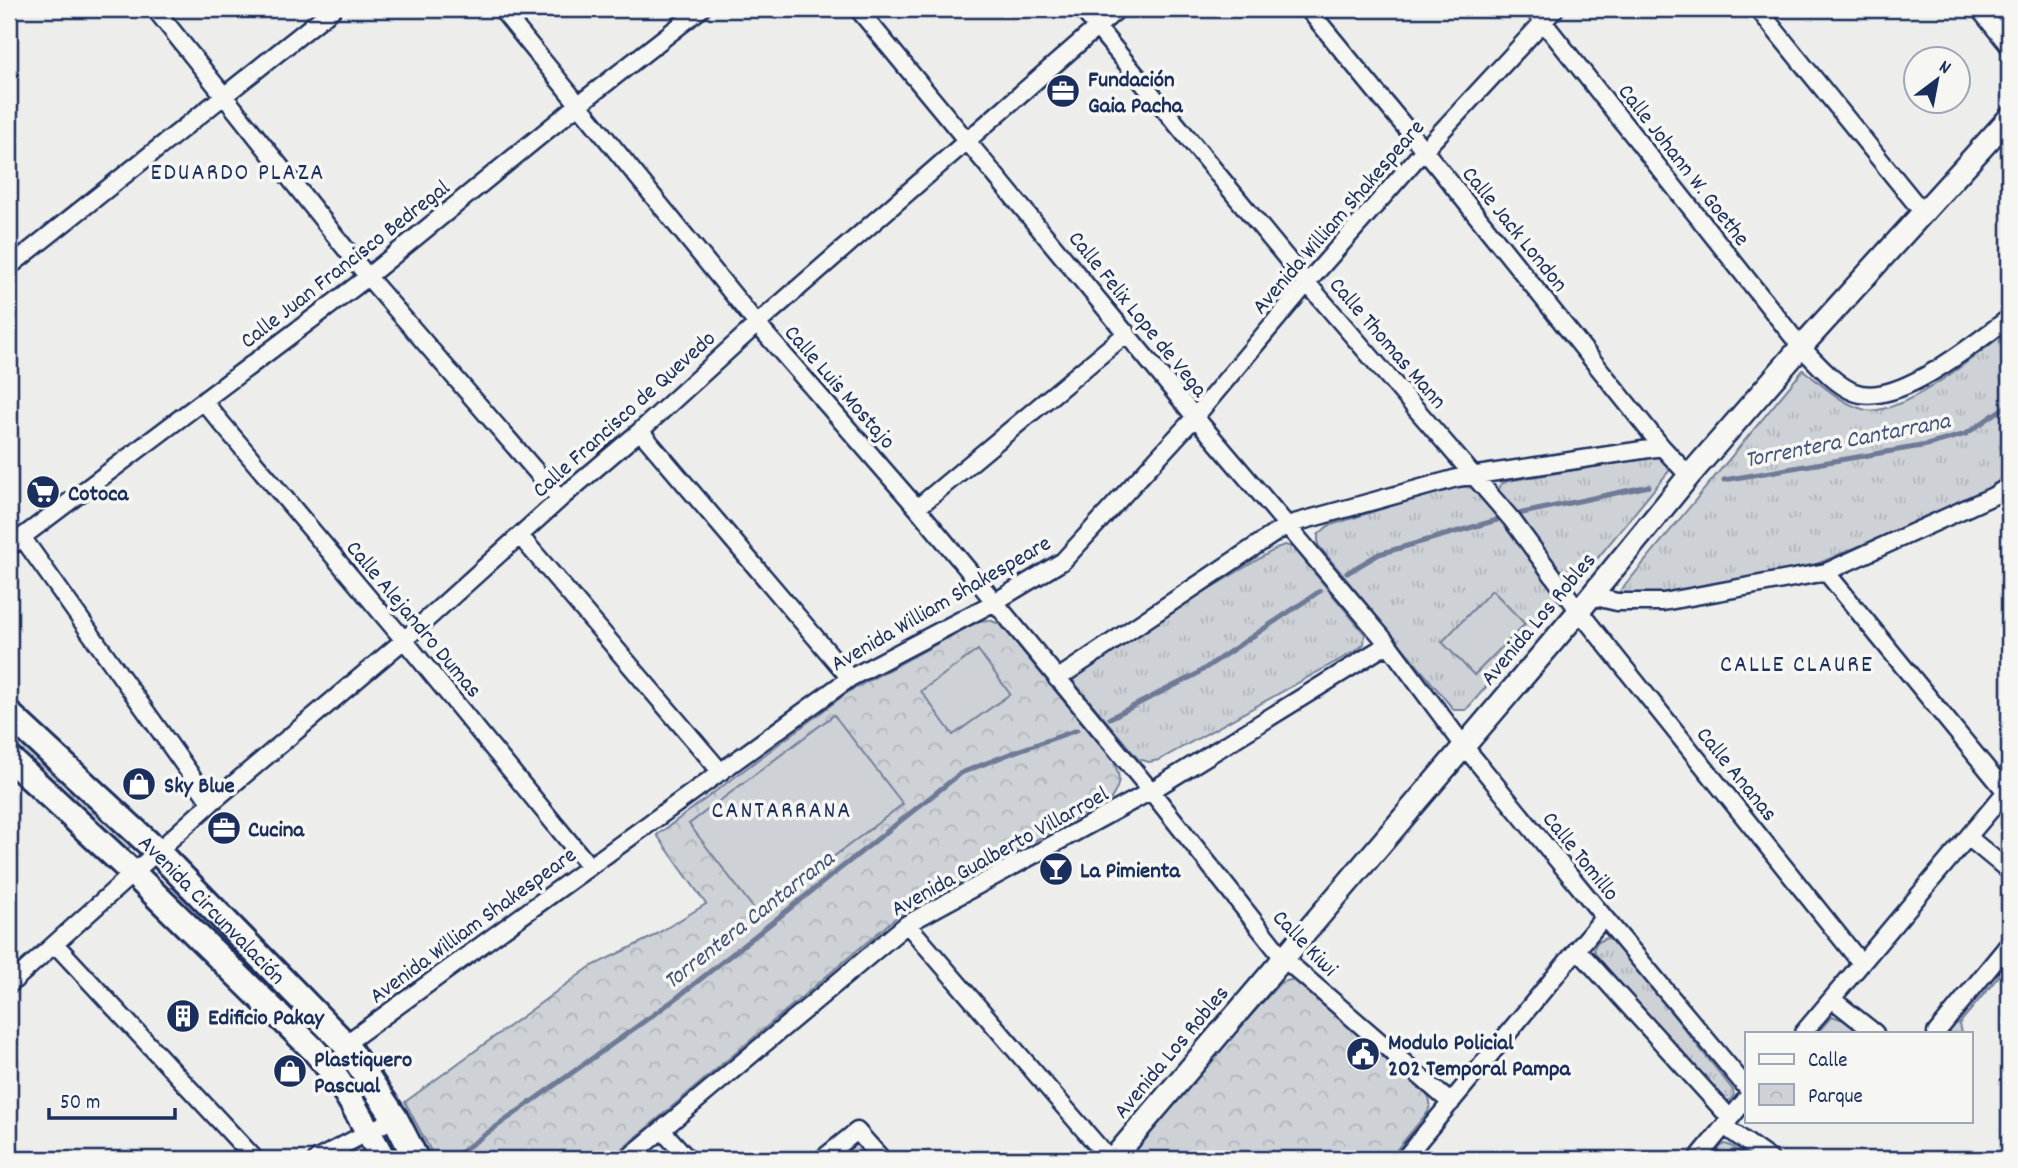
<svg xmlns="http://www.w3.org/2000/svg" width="2018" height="1168" font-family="Dekko,sans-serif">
	<defs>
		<pattern id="grass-tufts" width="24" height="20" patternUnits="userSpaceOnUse" patternTransform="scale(1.75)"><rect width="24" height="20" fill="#ced2d7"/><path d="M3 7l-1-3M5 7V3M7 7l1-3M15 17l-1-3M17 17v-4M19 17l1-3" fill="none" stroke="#b0b5bb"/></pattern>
		<pattern id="park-crowns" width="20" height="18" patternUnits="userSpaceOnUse" patternTransform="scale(1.75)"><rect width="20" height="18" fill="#ced2d7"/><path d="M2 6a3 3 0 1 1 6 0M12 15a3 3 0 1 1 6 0" fill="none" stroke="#b0b5bb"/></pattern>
	</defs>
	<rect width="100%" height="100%" fill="#edeeec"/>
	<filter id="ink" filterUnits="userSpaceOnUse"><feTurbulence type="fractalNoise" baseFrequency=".0143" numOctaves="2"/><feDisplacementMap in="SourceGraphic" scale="14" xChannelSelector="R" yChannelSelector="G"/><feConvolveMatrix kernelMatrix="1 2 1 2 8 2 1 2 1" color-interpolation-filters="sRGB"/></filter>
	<g filter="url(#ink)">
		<path fill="url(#grass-tufts)" stroke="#74809a" stroke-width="2" d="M2009 330V478L1981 494 1817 564 1719 592 1612 601 1803 370C1822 384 1842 405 1866 410 1904 416 1979 353 2009 330Z
			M1667 455 1674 465 1578 582 1570 583 1558 570 1498 492 1501 484 1508 481Z
			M1457 485 1472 488 1502 519 1556 591 1557 602 1554 609 1466 710H1454L1318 545V535L1328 526Z
			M1285 545 1292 547 1298 553 1365 634 1364 644 1357 650 1159 760 1149 762 1138 759 1073 681 1072 673 1078 667 1279 547Z
			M9 731 132 845 124 852 9 746Z
			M172 887 336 1048 381 1114 375 1118 344 1068 329 1051 166 893Z
			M1607 938 1614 941 1733 1090 1734 1095C1731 1100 1729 1102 1723 1101L1596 955 1594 948 1597 942Z
			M2009 954V976L2003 971 1959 1024 1961 1033H1946Z
			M1832 1016 1843 1020 1860 1033H1817Z
			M1725 1144 1731 1146 1749 1159H1710L1720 1147Z"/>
		<path fill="url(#park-crowns)" stroke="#74809a" stroke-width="2" d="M989 620 1000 624 1113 760C1121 778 1121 783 1111 799L899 915 610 1159H435L405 1102 590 967 650 938 706 904 657 835 851 690 979 621Z
			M1290 980 1296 982 1304 987 1426 1093C1431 1101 1431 1104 1428 1112L1389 1159H1133L1132 1155 1137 1143 1280 983Z
			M856 1138 874 1159H829Z"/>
		<path fill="#ced2d7" stroke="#74809a" stroke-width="2" d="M1492 590 1525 624 1474 675 1442 642Z
			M978 650 1010 694 953 735 921 691Z
			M834 715 903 804 758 914 689 824Z"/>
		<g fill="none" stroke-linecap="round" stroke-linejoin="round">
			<path stroke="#6e7a96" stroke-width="5" d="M1724 480 1927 445 1966 434 2009 404
				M1518 514 1649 486
				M1347 573 1379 554 1497 520
				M1110 718 1195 675 1320 591
				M451 1159 674 1000 961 773 1017 751 1077 730"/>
			<g stroke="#1b2f5e" stroke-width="21">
				<path id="minor" d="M155 9 368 277 560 499
					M501 9 757 324 917 508 1151 791 1283 958 1451 1103
					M858 9 1195 417 1388 644 1464 746 1604 917 1747 1088
					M1082 9 1307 283 1512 520 1579 611 1861 963
					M1308 9 1424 150 1662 447 1689 476
					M1533 9 1801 347C1816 362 1834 384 1854 392 1897 409 1975 342 2009 318
					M1758 9 1924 214
					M1979 9 2009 46
					M9 267 333 9
					M203 401 404 640 589 866
					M640 431 850 678
					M917 508 1127 333
					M520 536 721 772
					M22 537 211 803
					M9 547 356 286 578 105 701 9
					M1826 572 2006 792
					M1591 596 1617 602H1663L1826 572 1993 496 2009 486
					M1057 679 1287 525 1457 478 1662 447
					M1968 837 2009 871
					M907 924 1109 1159
					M55 944 255 1159
					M1577 949 1730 1118
					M9 985 211 803 404 640 560 499 640 431 757 324 1118 9
					M1832 999 1875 1033
					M1803 1033 2009 788
					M1936 1033 2009 944
					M345 1044 850 678 993 603 1063 561 1195 417 1307 283 1424 150 1555 9
					M1724 1126 1770 1159
					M662 1130 688 1159
					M317 1159 395 1118
					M627 1159 907 924 1151 791 1388 644
					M822 1159 857 1131 882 1159
					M1404 1159 1604 917
					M1697 1159 1747 1098"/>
			</g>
			<g stroke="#1b2f5e" stroke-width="26">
				<path id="major" d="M1113 1159 1579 611 1689 476 1801 347 2009 118"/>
			</g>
			<g stroke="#1b2f5e" stroke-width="30">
				<g id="highway">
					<path id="s1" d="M9 714 158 852 345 1044 395 1118 416 1159"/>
					<path d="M9 758 133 873 314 1050C343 1082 362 1121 383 1159"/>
				</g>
			</g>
			<use href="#minor" stroke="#f6f6f2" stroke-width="16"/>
			<use href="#major" stroke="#f6f6f2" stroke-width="21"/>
			<use href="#highway" stroke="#f6f6f2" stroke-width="24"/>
		</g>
	</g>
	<defs>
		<g id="office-disc" transform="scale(1.75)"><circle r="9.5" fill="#1b2f5e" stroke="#f6f6f2"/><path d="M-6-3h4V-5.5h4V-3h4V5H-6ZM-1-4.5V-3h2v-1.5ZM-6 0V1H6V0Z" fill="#fff"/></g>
		<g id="supermarket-disc" transform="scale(1.75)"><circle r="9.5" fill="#1b2f5e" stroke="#f6f6f2"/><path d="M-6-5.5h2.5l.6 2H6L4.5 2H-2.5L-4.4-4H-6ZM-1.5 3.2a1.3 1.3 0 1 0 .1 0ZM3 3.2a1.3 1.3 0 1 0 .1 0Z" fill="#fff"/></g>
		<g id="shop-disc" transform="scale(1.75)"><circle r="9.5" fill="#1b2f5e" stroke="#f6f6f2"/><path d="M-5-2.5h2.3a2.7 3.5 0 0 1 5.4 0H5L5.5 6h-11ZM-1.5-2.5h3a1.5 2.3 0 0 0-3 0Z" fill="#fff"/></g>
		<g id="bar-disc" transform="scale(1.75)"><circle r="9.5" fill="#1b2f5e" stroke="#f6f6f2"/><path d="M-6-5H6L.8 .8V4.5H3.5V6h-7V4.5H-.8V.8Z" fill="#fff"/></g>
		<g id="building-disc" transform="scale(1.75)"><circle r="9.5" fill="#1b2f5e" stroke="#f6f6f2"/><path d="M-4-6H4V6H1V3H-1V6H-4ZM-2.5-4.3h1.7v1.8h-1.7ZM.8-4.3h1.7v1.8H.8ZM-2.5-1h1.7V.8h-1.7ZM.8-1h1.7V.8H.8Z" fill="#fff"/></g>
		<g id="civic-disc" transform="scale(1.75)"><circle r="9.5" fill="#1b2f5e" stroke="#f6f6f2"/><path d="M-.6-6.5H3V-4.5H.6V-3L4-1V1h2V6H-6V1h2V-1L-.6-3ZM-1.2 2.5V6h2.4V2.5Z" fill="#fff"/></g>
	</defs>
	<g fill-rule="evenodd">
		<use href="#office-disc" x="1063" y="91"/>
		<use href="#supermarket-disc" x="43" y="492"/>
		<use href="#shop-disc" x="139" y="784"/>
		<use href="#office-disc" x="224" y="828"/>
		<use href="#bar-disc" x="1056" y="869"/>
		<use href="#building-disc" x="183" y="1016"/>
		<use href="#civic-disc" x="1363" y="1054"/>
		<use href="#shop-disc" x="290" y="1071"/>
	</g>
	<g text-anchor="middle" stroke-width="7" stroke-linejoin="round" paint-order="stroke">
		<g font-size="23" font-weight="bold" fill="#1b2f5e" stroke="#f6f6f2" text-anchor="start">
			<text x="1088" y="86">Fundación<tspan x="1088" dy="26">Gaia Pacha</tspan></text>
			<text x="68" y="500">Cotoca</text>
			<text x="164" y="792">Sky Blue</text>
			<text x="248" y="836">Cucina</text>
			<text x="1080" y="877">La Pimienta</text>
			<text x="208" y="1024">Edificio Pakay</text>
			<text x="1388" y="1049">Modulo Policial<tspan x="1388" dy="26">202 Temporal Pampa</tspan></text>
			<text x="314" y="1066">Plastiquero<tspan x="314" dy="26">Pascual</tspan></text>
		</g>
		<g font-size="23" fill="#1b2f5e" stroke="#f6f6f2">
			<text transform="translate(1685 164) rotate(52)" y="8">Calle Johann W. Goethe</text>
			<text transform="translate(1337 216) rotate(-49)" y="8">Avenida William Shakespeare</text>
			<text transform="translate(1516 228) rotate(51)" y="8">Calle Jack London</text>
			<text transform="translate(344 263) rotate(-38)" y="8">Calle Juan Francisco Bedregal</text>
			<text transform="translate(1139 313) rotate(51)" y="8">Calle Felix Lope de Vega</text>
			<text transform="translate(1389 342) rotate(49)" y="8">Calle Thomas Mann</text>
			<text transform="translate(841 386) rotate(49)" y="8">Calle Luis Mostajo</text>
			<text transform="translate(623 413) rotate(-42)" y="8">Calle Francisco de Quevedo</text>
			<text transform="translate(940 602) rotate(-30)" y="8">Avenida William Shakespeare</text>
			<text transform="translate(415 618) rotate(50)" y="8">Calle Alejandro Dumas</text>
			<text transform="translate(1537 618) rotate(-50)" y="8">Avenida Los Robles</text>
			<text transform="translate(1738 773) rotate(51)" y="8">Calle Ananas</text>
			<text transform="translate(999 850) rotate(-29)" y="8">Avenida Gualberto Villarroel</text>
			<text transform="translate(1582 855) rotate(51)" y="8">Calle Tomillo</text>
			<text dy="8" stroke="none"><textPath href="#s1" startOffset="282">Avenida Circunvalación</textPath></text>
			<text transform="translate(472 924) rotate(-36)" y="8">Avenida William Shakespeare</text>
			<text transform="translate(1306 942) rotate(46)" y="8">Calle Kiwi</text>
			<text transform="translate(1170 1051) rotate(-50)" y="8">Avenida Los Robles</text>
		</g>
		<g font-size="24" letter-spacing="2" fill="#1b2f5e" stroke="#f6f6f2">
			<text x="238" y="179">EDUARDO PLAZA</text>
			<text x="1797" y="671">CALLE CLAURE</text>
			<text x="782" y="817">CANTARRANA</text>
		</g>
		<g font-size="24" font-style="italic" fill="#44547a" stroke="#f6f6f2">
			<text transform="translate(1847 439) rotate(-11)" y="8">Torrentera Cantarrana</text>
			<text transform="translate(748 919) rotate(-38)" y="8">Torrentera Cantarrana</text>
		</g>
	</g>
	<rect width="2018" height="1168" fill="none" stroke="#f6f6f2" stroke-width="35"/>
	<rect x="18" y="18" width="1983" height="1133" fill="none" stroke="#1b2f5e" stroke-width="2.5" filter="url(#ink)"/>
	<rect x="1745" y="1032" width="228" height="91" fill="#f6f6f2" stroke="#9ea6b7" stroke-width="2"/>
	<rect x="1759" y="1054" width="35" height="10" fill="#f6f6f2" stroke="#9ea6b7" stroke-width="2"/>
	<text x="1808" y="1066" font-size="21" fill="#1b2f5e">Calle</text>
	<rect x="1759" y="1084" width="35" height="21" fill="url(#park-crowns)" stroke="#9ea6b7" stroke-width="2"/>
	<text x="1808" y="1102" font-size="21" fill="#1b2f5e">Parque</text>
	<g transform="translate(1937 80) rotate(32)"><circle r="33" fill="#f6f6f2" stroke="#9ea6b7" stroke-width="2"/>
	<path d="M0-5L12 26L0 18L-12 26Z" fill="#1b2f5e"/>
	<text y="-10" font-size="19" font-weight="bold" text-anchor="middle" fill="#1b2f5e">N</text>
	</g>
	<path d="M49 1108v10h126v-10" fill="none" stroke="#1b2f5e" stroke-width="3.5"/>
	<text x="60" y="1108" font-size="21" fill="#1b2f5e" stroke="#f6f6f2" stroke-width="5" paint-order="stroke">50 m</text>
</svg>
